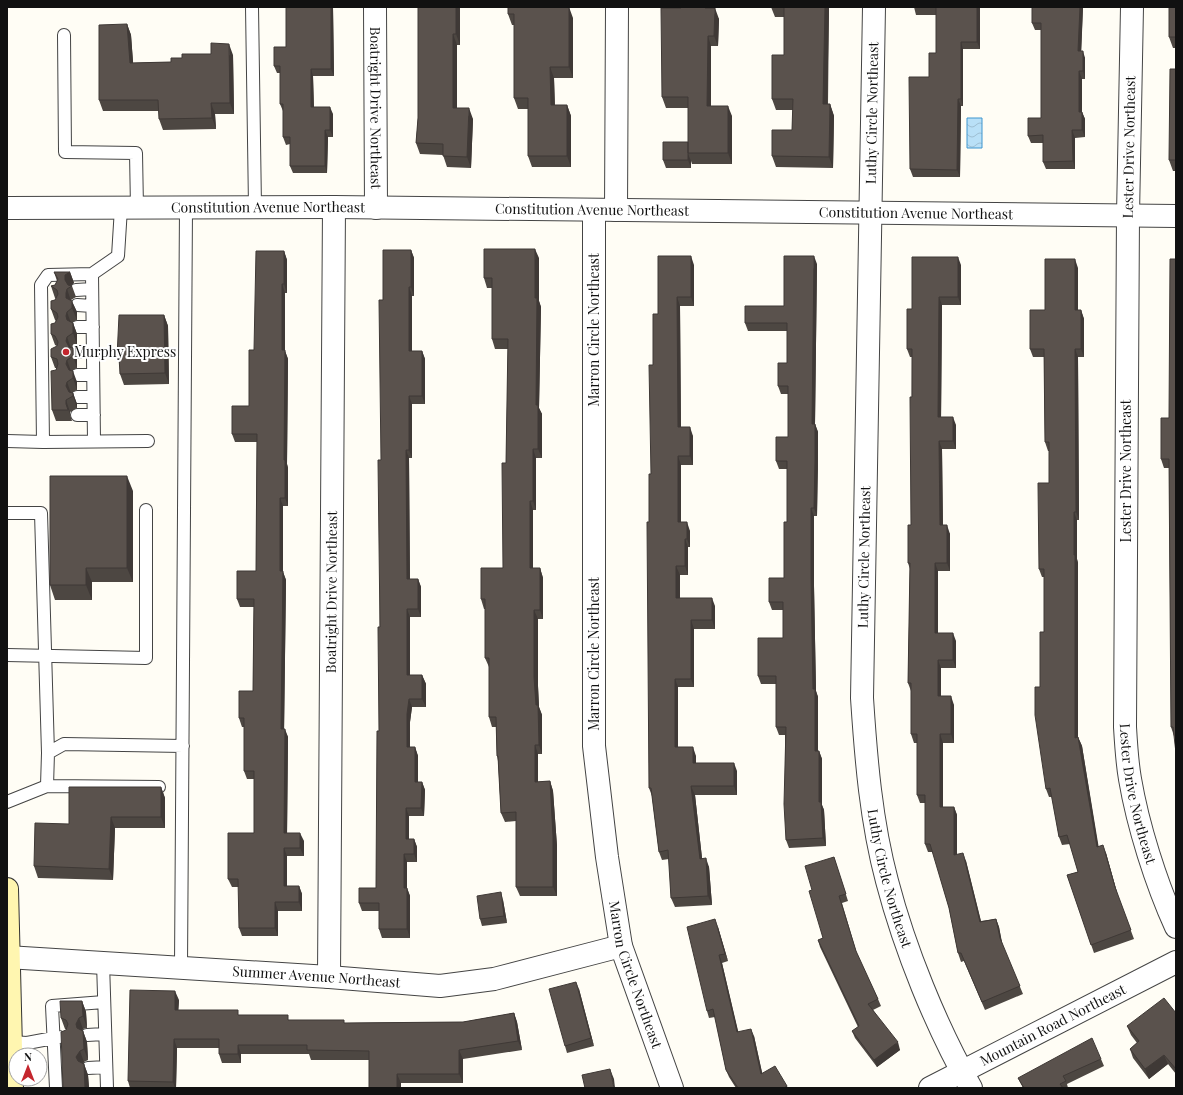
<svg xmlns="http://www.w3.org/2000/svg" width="1183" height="1095" font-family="'Playfair Display',serif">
	<defs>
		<pattern id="water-waves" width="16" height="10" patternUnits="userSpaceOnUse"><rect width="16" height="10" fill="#b9e0f7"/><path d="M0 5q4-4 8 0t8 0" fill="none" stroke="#9ebfd3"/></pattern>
	</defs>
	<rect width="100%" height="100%" fill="#fffdf5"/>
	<path fill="url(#water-waves)" stroke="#3f96cf" d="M967 118H982V148H967Z"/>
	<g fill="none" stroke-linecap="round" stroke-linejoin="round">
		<g stroke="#444" stroke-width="14">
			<path id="service" d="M252 7 255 207
				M64 35 65 152 136 153 137 208
				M92 274 94 441
				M76 290 92 289
				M77 305 92 306
				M77 327H93
				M77 352H93
				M77 375H93
				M77 397H93
				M77 415H94
				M7 441 43 442 41 285 48 275 92 274 118 256 121 208
				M43 442 148 441
				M7 513H41L48 753
				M7 655 146 658V510
				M47 786 48 753 64 744 183 746
				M7 802 47 786 159 787
				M103 963 107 1088
				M181 967 186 208
				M87 1035 104 1034
				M11 1042 27 1043 59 1037
				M88 1068 106 1067
				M56 1088 52 1006 104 1002"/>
		</g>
		<g stroke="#444" stroke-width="24">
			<g id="minor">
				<path id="s1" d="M375 7 376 208"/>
				<path id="s2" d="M874 7 862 698C866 759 871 821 887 881 905 950 936 1026 971 1088"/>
				<path id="s3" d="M1132 7 1128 215 1125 727C1126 744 1127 762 1130 779 1138 826 1156 883 1176 927"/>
				<path id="s4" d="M594 210V746L607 857 621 946 672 1088"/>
				<path d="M616 210 617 7"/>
				<path id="s5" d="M7 957 329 977 440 986 494 979 621 946"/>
				<path id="s6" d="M329 977 334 207"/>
				<path id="s7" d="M930 1088 1176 962"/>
			</g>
		</g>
		<g stroke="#444" stroke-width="24">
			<g id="tertiary">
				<path id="s8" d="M7 208 334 207 1176 216"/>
			</g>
		</g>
		<g stroke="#333" stroke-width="24">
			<path id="secondary" d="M7 889 12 1088"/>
		</g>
		<use href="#service" stroke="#fff" stroke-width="12"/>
		<use href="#minor" stroke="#fff" stroke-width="22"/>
		<use href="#tertiary" stroke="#fff" stroke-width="22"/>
		<use href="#secondary" stroke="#fff6b0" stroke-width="22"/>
	</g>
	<path fill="#4d4742" d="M286 7H333L334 76H313L314 107 333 114V137H328L327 173H293L290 166V144L286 145 283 137V111L280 104V73H277L274 66 286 47Z
		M418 7H460V45H457V108L473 119 471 168 447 167 443 155 420 154 416 143 418 118Z
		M508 7 573 18V78H554L555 105H567L571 116V167H532L528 156V109H518L514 98V25H512L508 14Z
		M771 7H829L828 104H830L834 116 833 168 776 167 772 156 792 130 793 110H776L772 99 784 55V17H775Z
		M914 7H980V49H963V106H961L960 177H913L910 169 929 77 936 53V15H916Z
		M1032 7H1083L1081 51 1085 58V79H1082V112L1085 119V137L1075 138V169H1046L1043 162V143H1031L1028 136 1041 118V30H1035L1032 23Z
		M1176 7V48H1173L1169 37Z
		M681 8H709L719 19 718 46H711V106L732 116V164H692L691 161V168H666L663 160 688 142V108H666L662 97Z
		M127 24 131 35 133 63 171 62 182 58 233 55 234 114H215L216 129 163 130 159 119V111H103L99 100Z
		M1176 69V171H1173L1169 160Z
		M411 250 414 258V296H412V351H422L425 359V404H412V458H409L410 579H418L421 587V617H410V675H422L426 684V707H412L410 722V747H415L418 756V782H422L425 790 424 816H409V839H414L417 847V862H407V888L410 896V938H382L379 929V911H362L359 903 376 888 379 731 381 460Z
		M284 251 287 260V293H285V351L288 359 287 464 288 468V506H283V572L286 580 284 729 288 737 287 833 304 841V856H287V886H299L302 894V911H278V936H242L239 928V887H232L228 879 254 833V779H247L244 771V727H242L239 718 253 691 254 607H240L237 599 256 571 257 442H235L232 434 249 406Z
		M539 258V301L541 307 539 408 542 414V458H536V510H533V568H540L543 578V619H538V686L539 707 542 715V754H538V782L550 781 553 791 557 846V896H520L516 887V821L505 822 501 813 498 761 497 756 496 727H492L489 717V667L485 658V609H484L481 599 503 568 506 463 508 349H495L492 339V288H487L484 278Z
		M817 264 815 424 818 432V469L817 516H814V586L816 691 818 697V751H819L822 759V805L824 810 826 846 789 848 786 840 785 735H779L776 727V684H761L758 676 783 638V610H772L769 602 784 578 787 522V469H779L776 461 788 437V394H781L778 386 787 363V331H748L745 323 784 306Z
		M694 265V306H680L681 427 693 436V465H681V522L690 531V547H688V575H680V598L715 606V629H694V687H678V747L696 756V763L737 771V795H695L702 858 709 867 712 905 675 907 671 898 669 859 662 860 659 852 652 796 649 788V522L651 474 653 365 658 314Z
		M961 265V305H942L941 417 956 425V449H942L943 525 950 534V571H938V633L956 641V668H941V696L954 705V743H943V807H954L957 815V855L966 861 981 921 996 919 999 927 1002 944 1023 994 985 1010 964 961 961 962 958 953 949 908 933 852H928L925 844V803H920L917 795V743H914L911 734V691L908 683 910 569 908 563 911 525 912 357H910L907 349 912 309Z
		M1078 268V310H1081L1084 319V357H1078L1079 520H1077V559L1078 563V737L1082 746 1098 846 1106 853 1118 896 1134 939 1094 953 1067 875 1078 872 1070 844 1062 845 1059 837 1052 797H1049L1046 789 1040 687 1044 632V577H1042L1039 569 1049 483V451H1048L1045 442 1044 357H1033L1030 349Z
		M54 272H70L74 283 70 286H72L76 297 71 300 77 312V320L71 323H73L77 334V345L71 348 77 359V368L71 371 77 382V390L71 393H73L77 404V408L70 412V414L72 421H56L52 410 56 370V368H55L51 357 57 346 55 345 51 334 56 321 55 320 51 309 56 298H55L51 286 55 285 57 281Z
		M164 315 168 326 169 384 124 385 120 374V364L117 357Z
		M1169 418 1174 736 1171 727 1169 468H1164L1161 459Z
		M133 491V582H92V600H55L50 585Z
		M161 787 165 798V828H115L113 880 38 878 34 866 69 824Z
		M834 857 848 901 842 903 857 954 878 999 881 1006 873 1010 900 1050 877 1067 855 1038 852 1031 858 1027 820 947 818 940 823 938 812 890Z
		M503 900 507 923 482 926 480 919Z
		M718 927 728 961 722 963 738 1032 754 1036 762 1073 787 1086 788 1088H736L729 1077 726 1070 715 1017 709 1018 707 1011Z
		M579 989 594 1046 567 1053 565 1046Z
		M179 1000 178 1010 290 1020 346 1023 463 1022 514 1013 517 1022 522 1050 463 1059V1083H401V1088L369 1060H311L309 1054H241V1063H222L219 1054V1048H177L176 1088H130L128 1081Z
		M82 1001 86 1012 87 1028 83 1029 82 1031H83L87 1042 88 1060 84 1062 83 1064H84L88 1075 89 1088H63L66 1029H65L61 1018Z
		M1176 1013V1074L1168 1064 1149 1079 1133 1058 1130 1049 1137 1043 1131 1035 1127 1026Z
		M1101 1059 1104 1066 1067 1084 1068 1088H1023L1018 1078Z"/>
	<path fill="#3f3936" d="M331 7H333L334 76 331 69Z
		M456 7H460V45L456 34Z
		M569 7 573 18V78L569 67Z
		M825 7H829L827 115 823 104Z
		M977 7H980V49L977 42Z
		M1080 7H1083L1081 58 1078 51Z
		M715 8 719 19 718 46 714 36Z
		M127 24 131 35 134 74 130 63Z
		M453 34 457 45V119L453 108Z
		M708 36 711 46V116L707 106Z
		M961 42 963 49V106L961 99Z
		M229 44 233 55 234 114 230 103Z
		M1083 51 1085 58V79L1083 71Z
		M550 67 554 78 555 116 551 105Z
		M311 69 313 76 314 114 311 107Z
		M1079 71 1082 79V119L1079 112Z
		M958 99 961 106 960 177 957 170Z
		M211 103 215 114 216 129 212 118Z
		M830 104 834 116 833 168 829 157Z
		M567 105 571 116V167L567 156Z
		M728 106 732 116V164L728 153Z
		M330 107 333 114V137L330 130Z
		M469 108 473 119 471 168 467 157Z
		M1082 112 1085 119V137L1082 130Z
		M325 130 328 137 327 173 325 166Z
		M1072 130 1075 138V169L1073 161Z
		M688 154 691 161V168L688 160Z
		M535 249 539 258V301L541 307 539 408 542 414V458L538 449 536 405Z
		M411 250 414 258V296L411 287Z
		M284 251 287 260V293L284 284Z
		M691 256 694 265V306L691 297Z
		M814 256 817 264 815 424 818 432 817 516 814 508 812 424Z
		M958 257 961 265V305L958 297Z
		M1075 259 1078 268V319L1075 310Z
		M70 272 74 283 70 286 69 288 65 280V275Z
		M282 284 285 293V351L288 359 287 464 288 468V506L285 498 284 460 282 350Z
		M409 287 412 296V359L409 351Z
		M67 289 71 301 66 298V293Z
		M677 297 680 306 681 436 678 427Z
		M939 297 942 305 941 425 938 417Z
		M72 301 77 312V320L72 308Z
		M1081 310 1084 319V357L1081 349Z
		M67 312 71 323 70 327 66 316Z
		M164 315 168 326 169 384 165 373Z
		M73 323 77 334V345L73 333Z
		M67 337 71 348 70 352 66 341Z
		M73 348 77 359V368L73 356Z
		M1075 349 1078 357 1079 520 1076 512Z
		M422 351 425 359V404L422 396Z
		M67 360 71 371 70 375 66 364Z
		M73 371 77 382V390L73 378Z
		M67 382 71 393 70 397 66 386Z
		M73 393 77 404V408L73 396Z
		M409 396 412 404V458L409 450Z
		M66 400 70 412V414L66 404Z
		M953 417 956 425V449L953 441Z
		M690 427 693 436V465L690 456Z
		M939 441 942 449 943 534 940 525Z
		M533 449 536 458V510L533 501Z
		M406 450 409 458 410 587 407 579Z
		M678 456 681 465V531L678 522Z
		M127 476 133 491V582L127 568Z
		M280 498 283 506V572L286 580 284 737 281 729Z
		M530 501 533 510V578L530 568Z
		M811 508 814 516V586L816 691 818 697V759L815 751 813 689 811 578Z
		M1074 512 1077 520V559L1078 563V746L1075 738Z
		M687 522 690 531V547L687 539Z
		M947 525 950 534V571L947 563Z
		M685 539 688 547V575L685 566Z
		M935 563 938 571V641L935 633Z
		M676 566 680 575V606L676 598Z
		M86 568 92 582V600L86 585Z
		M540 568 543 578V619L540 610Z
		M418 579 421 587V617L418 609Z
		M712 598 715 606V629L712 620Z
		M407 609 410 617V684L407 675Z
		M534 610 538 619V686L539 707 542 715V754L539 745 536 705 534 677Z
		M691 620 694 629V687L691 679Z
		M953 633 956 641V668L953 660Z
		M938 660 941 668V705L938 696Z
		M422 675 426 684V707L422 699Z
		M675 679 678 687V756L675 747Z
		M951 696 954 705V743L951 734Z
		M409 699 412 707 410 722V756L407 747V714Z
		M285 729 288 737 287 841 284 833Z
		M940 734 943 743V815L940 807Z
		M1078 737 1082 746 1100 855 1097 847Z
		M535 745 538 754V791L535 782Z
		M415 747 418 756V790L415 782Z
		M693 747 696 756V771L693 763Z
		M819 751 822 759V805L824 810 826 846 823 838 819 802Z
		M734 763 737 771V795L734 786Z
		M550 781 553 791 557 846V896L553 887Z
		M422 782 425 790 424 816 421 808Z
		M691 786 695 795 703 867 700 859Z
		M161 787 165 798V828L161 817Z
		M954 807 957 815V864L954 855Z
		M406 808 409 816V847L406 839Z
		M111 817 115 828 113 880 109 869Z
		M300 833 304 841V856L300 848Z
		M414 839 417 847V862L414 854Z
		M1103 845 1106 853 1118 896 1115 887Z
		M284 848 287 856V894L284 886Z
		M963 853 966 861 983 930 980 922Z
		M404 854 407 862V888L410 896V938L407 929 404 888Z
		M706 858 709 867 712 905 708 896Z
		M299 886 302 894V911L299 902Z
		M501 892 503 900 507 923 504 916Z
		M275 902 278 911V936L275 928Z
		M715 919 718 927 728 961 725 954Z
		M996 919 999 927 1003 947 1000 938Z
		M719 955 722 963 740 1039 737 1032Z
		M576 982 579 989 594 1046 591 1038Z
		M175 991 179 1000 178 1019 175 1010Z
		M82 1001 86 1012 87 1028 83 1016Z
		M514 1013 517 1022 522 1050 518 1041Z
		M79 1018 83 1029 80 1035 76 1024Z
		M751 1029 754 1036 764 1081 761 1074Z
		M83 1031 87 1042 88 1060 84 1049Z
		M174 1039 177 1048 176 1088H175L173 1082Z
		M898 1042 900 1050 877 1067 874 1060Z
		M238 1045 241 1054V1063L238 1054Z
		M459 1050 463 1059V1083L459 1074Z
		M80 1051 84 1062 81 1068 76 1057Z
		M1164 1055 1168 1064 1149 1079 1145 1069Z
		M84 1064 88 1075 89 1088H85Z
		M610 1069 614 1079 615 1088H614Z
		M397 1074 401 1083V1088H397Z"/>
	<path fill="#5a524d" stroke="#3f3936" d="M286 7H331V69H311V107H330V130H325V166H290V137H283V104H280V66H274V47H286Z
		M418 7H456V34H453V108H469L467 157 443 156V144L416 143 418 118Z
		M508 7H569V67H550L551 105H567V156H528V98H514V14H508Z
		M681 7H705V8H715L714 36H708L707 106H728V153H688V97H662L661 8H681Z
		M784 7H825L823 104H830L829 157 772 156V130H792L793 99H772V55H784Z
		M914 7H977V42H961V99H958L957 170 910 169 909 77H929V53H936V7Z
		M1032 7H1080L1078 51H1083V71H1079V112H1082V130H1072L1073 161 1043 162V135L1028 136V118H1041V23H1032Z
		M1169 7H1176V37H1169Z
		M127 24 130 63 171 62V58H182V54H211V43L229 44 230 103H211L212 118 159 119 158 100H99V25Z
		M1170 69H1176V160H1169Z
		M663 142H688V160H663Z
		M484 249H535V298H537L536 405H538V449H533V501H530V568H540V610H534V677L536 705H538L539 745H535V782L550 781 553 836V887H516V812L501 813 498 756H497L496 717H489V658H485V599H481V568H503L502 463H506L508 339H492V278H484Z
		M383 250H411V287H409V351H422V396H409V450H406L407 579H418V609H407V675H422V699H409L407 714V747H415V782H422L421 808H406V839H414V854H404V888H407V929H379V903H359V888H376L377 731H379L378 627H380L378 460H381L379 300H383Z
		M256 251H284V284H282V350H285L284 460H285V498H280V571H283L281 729H285L284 833H300V848H284V886H299V902H275V928H239L238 879H228V833H254V771H244V718H239V691H253L254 599H237V571H256L257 434H232V406H249V350H254Z
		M658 256H691V297H677L678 427H690V456H678V522H687V539H685V566H676V598H712V620H691V679H675V747H693V763H734V786H691L700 859 706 858 708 896 671 898 668 850 659 852 651 788H649L647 522H649V474H651L649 365H653V314H658Z
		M784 256H814L812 424H815V461L814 508H811V578L813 689H815V751H819V802H821L823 838 786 840 784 804 786 727H776V676H758V638H783V602H769V578H784V522H787V461H776V437H788V386H778V363H787V323H745V306H784Z
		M912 257H958V297H939L938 417H953V441H939L940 525H947V563H935V633H953V660H938V696H951V734H940V807H954V855L963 853 980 922 996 919 1000 938 1020 986 982 1002 961 953H958L949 908 930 844H925V795H917V734H911V683H908L910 563H908V525H911L910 397H912V349H907V309H912Z
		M1045 259H1075V310H1081V349H1075L1076 512H1074V555H1075V738L1078 737 1097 847 1103 845 1115 887 1131 930 1091 945 1067 875 1078 872 1067 835 1059 837 1050 788 1046 789 1035 715V687H1040V632H1044V569H1039L1038 483H1049V442H1045L1044 349H1030V310H1045Z
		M1170 259H1176V753L1173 727H1171L1169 459H1161V418H1169Z
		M54 272H70L65 275V280L68 285 72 286 67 289 66 293V298L72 301V308L67 312 66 316 67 320 73 323V333L67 337 66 341 69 347 73 348V356L67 360 66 364 69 370 73 371V378L67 382 66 386 69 392 73 393V396L66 400V404L68 410H52L51 371 56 370 58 364 57 359 51 357V349L57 346 58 342 55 336 51 334V324L55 323 58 317 57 313 51 309V301L55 300 58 294 57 290 51 286 55 285 58 279Z
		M119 315H164L165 373 120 374 119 357H117Z
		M50 476H127V568H86V585H50Z
		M69 787H161V817H111L109 869 34 866 35 823 69 824Z
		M834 857 846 894 839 896 856 951 878 999 868 1004 898 1042 874 1060 852 1031 859 1026 818 940 823 938 809 891 812 890 805 866Z
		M501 892 504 916 480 919 477 896Z
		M715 919 725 954 719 955 737 1032 751 1029 761 1074 775 1066 787 1086 784 1088H738L726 1070 713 1009 707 1011 687 927Z
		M576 982 591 1038 565 1046 549 989Z
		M130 990 175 991V1010H238V1015H288V1020H344V1023L463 1022 514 1013 518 1041 459 1050V1074H397V1088H369V1051L307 1050V1045H238V1054H219V1039H174L173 1082 128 1081Z
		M1164 998 1176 1013V1069L1164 1055 1145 1069 1130 1049 1139 1041 1127 1026Z
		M60 1001H82L83 1016 79 1018 76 1024 77 1028 83 1031 84 1049 80 1051 76 1057 78 1061 84 1064 85 1088H63L61 1032 66 1030 68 1024 66 1020 61 1018Z
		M1092 1038 1101 1059 1063 1076 1066 1081 1060 1084 1063 1088H1024L1018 1078Z
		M610 1069 614 1088H585L582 1075Z"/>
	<circle fill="#c4262e" stroke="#fff" stroke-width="1.5" cx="66" cy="352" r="4"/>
	<g text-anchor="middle" stroke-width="4" stroke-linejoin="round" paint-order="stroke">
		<g font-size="14" fill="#111" stroke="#fff">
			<text dy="5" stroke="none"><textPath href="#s1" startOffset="101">Boatright Drive Northeast</textPath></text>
			<text transform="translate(872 113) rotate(-89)" y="5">Luthy Circle Northeast</text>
			<text transform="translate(1129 147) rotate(-89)" y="5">Lester Drive Northeast</text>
			<text dy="5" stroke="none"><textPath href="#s8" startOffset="261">Constitution Avenue Northeast</textPath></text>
			<text dy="5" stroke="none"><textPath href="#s8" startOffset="585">Constitution Avenue Northeast</textPath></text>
			<text dy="5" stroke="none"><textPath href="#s8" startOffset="909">Constitution Avenue Northeast</textPath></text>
			<text transform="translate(594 330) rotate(-90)" y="5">Marron Circle Northeast</text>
			<text transform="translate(1126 471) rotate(-90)" y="5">Lester Drive Northeast</text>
			<text transform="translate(864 557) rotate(-89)" y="5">Luthy Circle Northeast</text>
			<text dy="5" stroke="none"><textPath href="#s6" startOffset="385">Boatright Drive Northeast</textPath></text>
			<text transform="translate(594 654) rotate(-90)" y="5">Marron Circle Northeast</text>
			<text dy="5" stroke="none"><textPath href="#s3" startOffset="788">Lester Drive Northeast</textPath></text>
			<text dy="5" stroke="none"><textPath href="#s2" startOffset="874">Luthy Circle Northeast</textPath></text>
			<text dy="5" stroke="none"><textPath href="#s4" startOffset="769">Marron Circle Northeast</textPath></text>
			<text dy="5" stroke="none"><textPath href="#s5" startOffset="310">Summer Avenue Northeast</textPath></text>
			<text dy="5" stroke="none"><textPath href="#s7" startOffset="138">Mountain Road Northeast</textPath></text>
		</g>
		<g font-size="14" fill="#111" stroke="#fff" text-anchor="start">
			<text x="74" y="357">Murphy Express</text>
		</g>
	</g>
	<rect width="1183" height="1095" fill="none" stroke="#111111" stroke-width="16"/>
	<g transform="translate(28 1067)"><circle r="19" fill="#ffffff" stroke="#a0a0a0"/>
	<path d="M0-3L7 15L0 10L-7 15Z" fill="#c4262e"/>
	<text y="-6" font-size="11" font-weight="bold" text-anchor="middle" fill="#111111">N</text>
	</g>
</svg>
